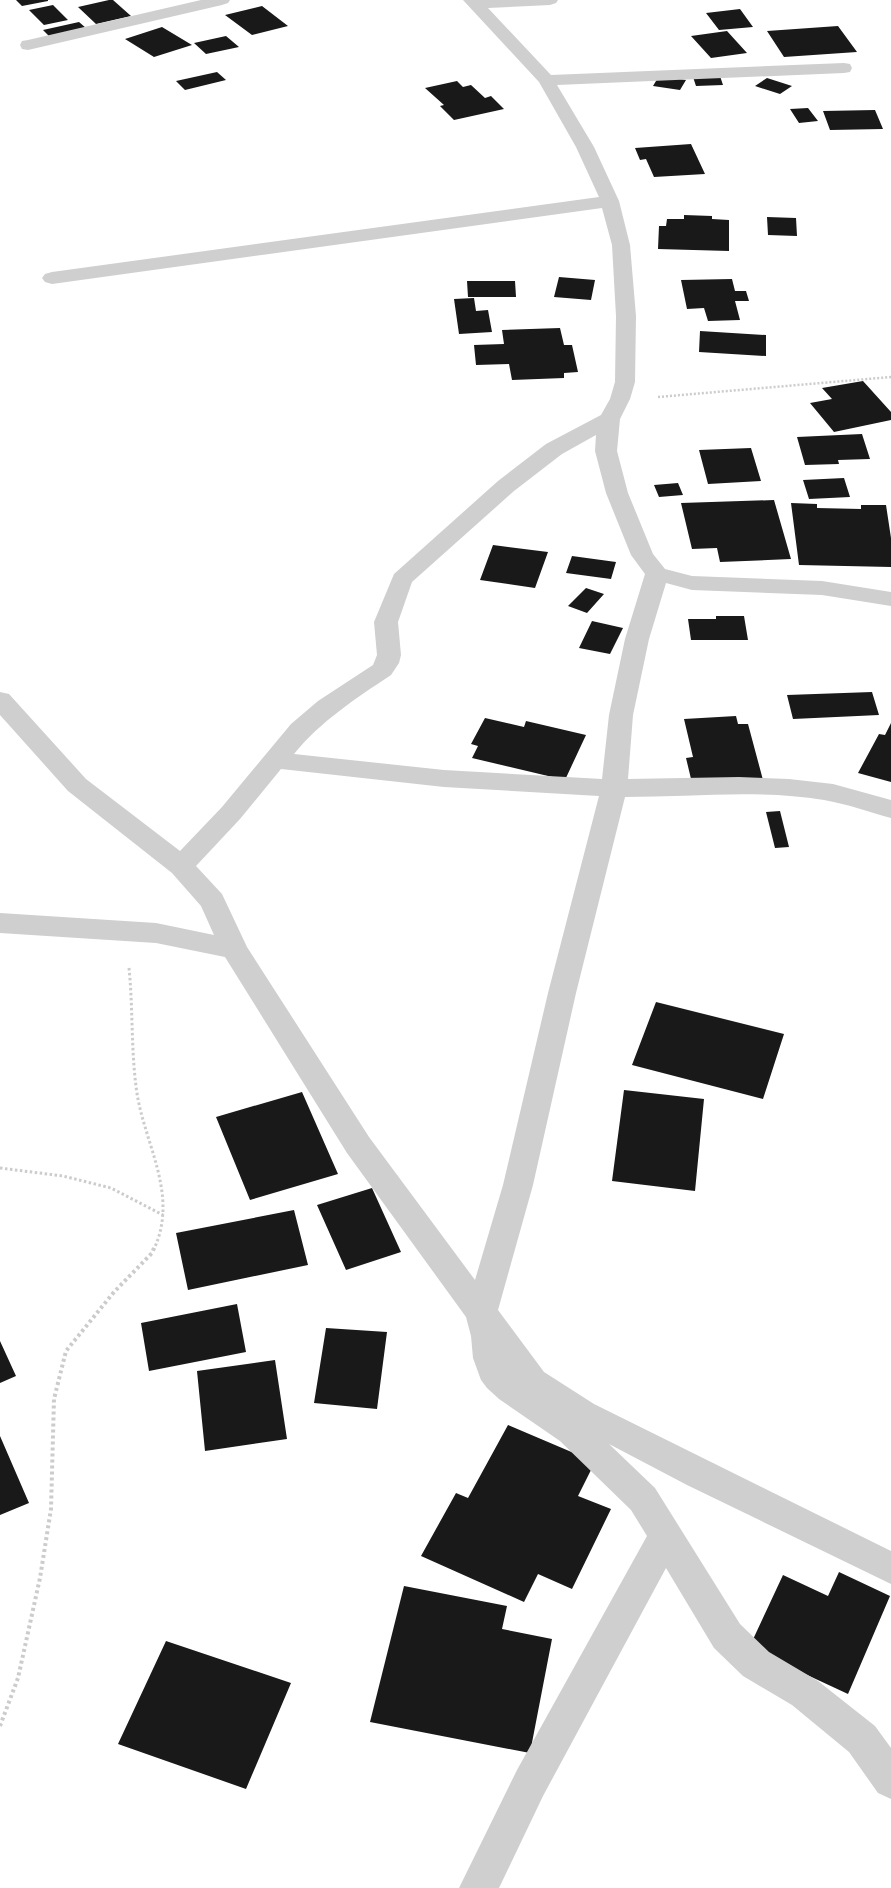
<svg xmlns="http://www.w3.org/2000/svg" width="891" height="1888" font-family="Manrope,sans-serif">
	<rect width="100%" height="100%" fill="#fff"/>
	<path fill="#191919" d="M16 0H48V1L22 6Z
		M109 0H113L131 16 96 24 78 7Z
		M53 5 68 20 44 25 29 10Z
		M262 6 288 26 252 35 225 15Z
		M740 9 753 27 719 30 706 13Z
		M79 22 86 28 49 36 43 30Z
		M838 26 857 52 784 57 767 31Z
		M162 27 192 45 154 57 125 39Z
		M727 31 747 53 711 58 691 36Z
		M226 36 239 47 206 54 194 43Z
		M217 72 226 80 185 90 176 81Z
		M659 76 686 80 680 90 653 86Z
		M720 76 723 85 696 86 693 77Z
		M767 78 792 86 780 94 755 86Z
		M457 81 463 87 471 85 485 98 491 96 504 109 454 120 440 106 444 105 425 88Z
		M808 108 818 121 799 123 790 109Z
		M875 110 883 129 830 130 823 111Z
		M691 144 705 174 654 177 646 159 640 160 635 148Z
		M684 215 712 216V219L729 220V251L658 249 659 226H666L667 219H684Z
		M767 217 796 218 797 236 768 235Z
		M559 277 595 280 591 300 554 297Z
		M732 279 735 291H746L749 301H735L740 320 708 321 704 308 687 309 681 280Z
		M467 281H515L516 297H468Z
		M474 298 476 311 488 310 492 332 459 334 454 299Z
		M560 328 564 345H572L578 372 564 373V378L512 380 509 364 476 365 474 345 504 344 502 330Z
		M700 331 766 335V356L699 352Z
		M863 381 891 412V420L834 432 810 403 832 399 822 388Z
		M862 434 870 459 838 460 839 464 805 465 797 437Z
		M751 448 761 481 708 484 699 450Z
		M844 478 850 497 809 499 803 480Z
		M678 483 683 495 659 497 654 485Z
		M774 500 791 559 720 562 717 548 692 549 681 503Z
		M791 503 817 504V508L861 509V505H886L891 538V567L799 565Z
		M493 545 548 552 535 588 480 580Z
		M572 556 616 562 611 579 566 573Z
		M586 588 604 594 587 613 568 606Z
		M716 616H744L748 640H691L688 619H716Z
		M592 621 623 628 610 654 579 648Z
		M872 692 879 715 793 719 787 695Z
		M736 716 738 724H748L763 780 692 783 686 758 693 757 684 719Z
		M485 718 524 727 526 721 586 735 565 780 472 758 478 746 471 744Z
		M891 723V782L858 773 879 734 885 735Z
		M780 811 789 847 775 848 766 812Z
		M656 1002 784 1034 763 1099 632 1065Z
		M624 1090 704 1099 695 1191 612 1181Z
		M302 1092 338 1174 250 1200 216 1117Z
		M372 1188 401 1252 346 1270 317 1205Z
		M294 1210 308 1265 188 1290 176 1233Z
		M237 1304 246 1352 149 1371 141 1323Z
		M326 1328 387 1332 377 1409 314 1403Z
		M0 1341 16 1376 0 1383Z
		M275 1360 287 1439 205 1451 197 1371Z
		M508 1425 595 1462 578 1496 611 1509 572 1589 538 1574 524 1602 421 1556 456 1493 468 1498Z
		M0 1436 29 1503 0 1515Z
		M839 1572 890 1596 848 1694 749 1648 783 1575 828 1596Z
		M404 1586 507 1606 502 1629 552 1639 530 1753 370 1722Z
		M166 1641 291 1683 246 1789 118 1744Z"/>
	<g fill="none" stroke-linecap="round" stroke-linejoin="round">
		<path stroke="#ccc" stroke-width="2.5" stroke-dasharray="2 2" stroke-linecap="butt" d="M658 397 891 377"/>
		<path stroke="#ccc" stroke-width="3" stroke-dasharray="2.5 2.5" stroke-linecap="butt" d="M129 968C133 1007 131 1047 136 1086 142 1141 180 1193 154 1249
			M0 1168 63 1176 111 1188 163 1215"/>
		<path stroke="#ccc" stroke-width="4" stroke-dasharray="3 3" stroke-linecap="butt" d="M0 1726 18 1678 40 1578 51 1509 54 1399 66 1351 114 1292 152 1253 154 1248"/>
		<path fill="#cfcfcf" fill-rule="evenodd" d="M201 0H230L228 3 222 5 28 50 22 49 20 45 22 41 28 40Z
			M463 0H558L556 3 550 5 488 8 551 75 844 63 850 64 852 68 850 72 844 73 557 85 594 147 619 201 630 245 636 316 635 382 630 399 620 419 617 451 628 493 653 554 665 569 692 576 822 581 891 592V606L822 595 692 590 666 583 649 639 633 715 628 779 739 777 789 779 833 784 891 800V818C869 812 847 804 824 800 758 789 691 797 625 797L576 993 533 1185 498 1310 544 1372 594 1404 891 1551V1584L687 1485 609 1444 655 1488 740 1624 769 1652 818 1681 875 1726 891 1748V1799L878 1793 849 1752 792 1705 743 1676 714 1648 666 1568 543 1796 499 1888H459L517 1770 647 1536 631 1510 560 1441 499 1399 487 1388 481 1380 473 1358 471 1336 466 1317 347 1153 225 957 156 943 0 933V913L156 923 214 935 201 906 172 873 68 791 0 715V692L9 694 86 779 180 851 222 807 291 724 318 701 373 665 377 655 374 622 394 574 498 481 546 444 601 415 610 399 615 382 616 316 612 245 602 208 52 284 45 282 42 278 45 274 52 272 599 197 576 147 539 82ZM596 435 595 451 606 493 631 555 645 574 625 639 609 715 602 779 444 770 294 754C321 721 355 699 391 675L399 663 401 655 398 622 412 582 514 491 562 454ZM281 769 444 787 599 796 548 993 503 1185 475 1280 369 1137 247 947 222 894 196 866 240 819Z"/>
	</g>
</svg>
